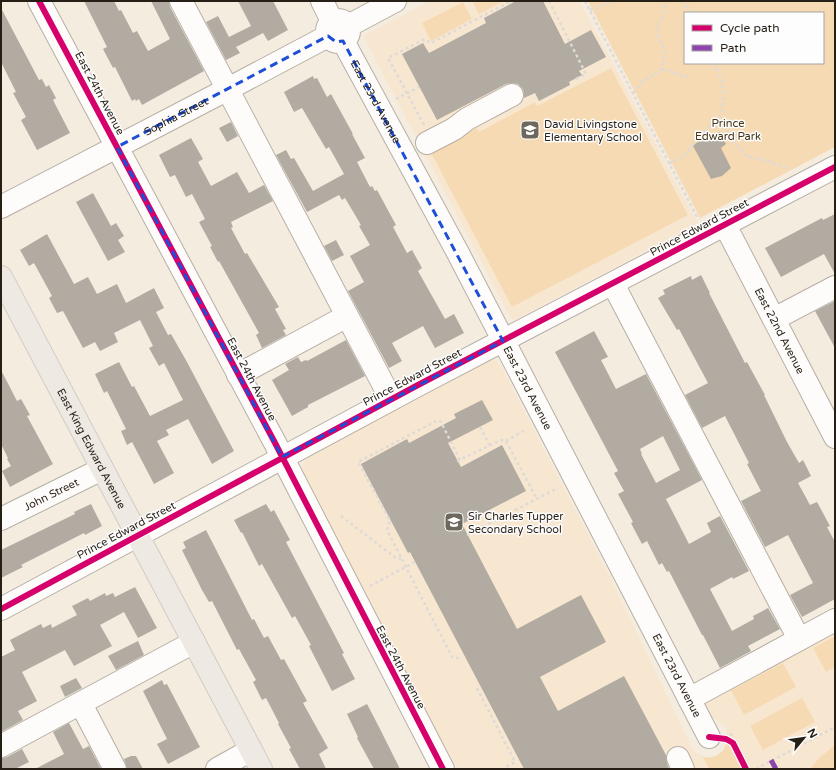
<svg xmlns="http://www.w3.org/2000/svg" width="836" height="770" font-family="'Varela Round',sans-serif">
	<rect width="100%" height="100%" fill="#f5ece0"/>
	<path fill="#f8e7d0" d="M430 1H580L698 223 513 321 509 315 363 36Z
		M490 359 497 361 501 366 608 573 693 749 697 754 709 758 715 757 721 753 725 749 727 742 726 729 721 723 710 716 702 702 835 625V769H457L300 472 307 455Z"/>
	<path fill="#f6dab3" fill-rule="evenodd" d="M472 1H504L479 14Z
		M588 1H835V147L700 218ZM685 13H823V63H685Z
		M463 2 472 19 431 41 422 23Z
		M611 68 688 215 512 307 428 147 466 128 468 133 477 128 479 132 535 102 537 106Z
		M835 636V667L826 672 813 648Z
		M783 663 796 687 744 715 731 690Z
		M802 698 815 722 763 750 750 726Z
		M727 742 741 769H709L703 757C715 759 723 754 727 742Z
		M835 745V769H810L819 758Z"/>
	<path fill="#b2aba1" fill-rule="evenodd" d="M84 1H114L119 11 121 10 133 33 137 31 148 51 170 39 151 1H169L170 7 204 71 142 105 139 99 136 101 135 99 132 101 115 67 113 68 103 49 107 47Z
		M238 1H273L288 30 268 41 263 33 236 47 240 53 226 60 206 22 218 16 229 37 251 26Z
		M516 1H543L565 44 591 30 606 57 579 71 582 75 569 82 570 85 539 101 535 93 524 98V95L523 89 518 84 512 83 506 84 437 120 402 54 423 43 429 53 486 23 484 18Z
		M1 8 39 80 42 79 46 87 49 85 56 98 53 100 70 133 37 150 21 120 26 117 13 93 16 92 1 62Z
		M313 76 314 79 317 78 327 97 331 94 353 134H352L365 158 357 162 370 187 372 186 375 191 377 190 396 225 393 227 407 253 412 250 422 268 418 271 445 319 454 314 464 333 435 348 423 326 392 343 402 361 389 368 348 291 364 282 350 256 370 245 359 226 361 225 345 198 342 200 339 195 307 212 276 155 286 150 291 159 294 158 313 191 344 174 329 147 326 149 302 108 294 112 284 92Z
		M231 122 238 136 227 142 219 128Z
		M720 132 726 144 721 148 731 168 722 176 711 179 693 146 702 138Z
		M191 138 203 159 198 162 211 186 237 172 249 193 264 185 273 201 231 222 233 227 231 228 245 254 247 253 279 307 275 309 286 329 283 330 286 335 262 348 256 335 259 333 219 261 218 262 210 247 212 246 199 222 205 219 192 194 186 197 175 175 170 177 159 155Z
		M93 193 111 226 116 223 124 236 118 240 125 252 108 261 76 202Z
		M835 214V274L824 254 781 277 765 248 822 218 823 220Z
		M47 234 74 284 88 277 97 294 117 284 126 303 154 288 164 308 156 312 168 335 171 334 187 362 234 451 212 464 188 419 166 430 169 435 157 441 174 473 154 484 132 442 127 445 121 431 126 429 107 391 104 393 95 374 119 362 132 387 134 386 150 416 183 400 164 363 159 366 149 348 153 346 140 320 114 333 118 342 100 351 95 342 83 348 63 311 57 313 49 298 52 296 34 263 29 266 20 250Z
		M336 240 344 255 332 261 324 246Z
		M701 275 710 293H709L745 363 747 362 765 395H764L787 442 799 463 803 460 811 476 798 483 810 505 817 502 830 526 827 527 835 542V599L802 617 790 595 813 583 788 535 765 547 741 501 761 491 747 464 749 463 725 416 702 428 685 395 708 383 679 329 677 330 658 298 665 294 663 290 691 276 692 280Z
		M835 301V348L815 311Z
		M594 331 608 357 601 360 616 389 646 374 702 480 666 499 689 544 711 532 707 523 720 516 749 571 733 579 732 577 710 589 732 631 754 619 753 616 768 608 780 629 748 646 751 651 720 668 703 635H702L669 571 667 572 662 563 659 565 647 541 642 544 634 529 631 523 633 522 618 494 624 491 614 473 618 471 555 352ZM663 436 680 470 656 483 641 454H642L640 449Z
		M346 340 365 376 308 405V407L292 416 272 380 289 370 285 364 298 357 301 362 306 360 307 361Z
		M1 370 17 401 21 399 30 415 27 416 53 464 10 487 2 471 11 466 7 459 8 458 1 444Z
		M482 400 493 420 448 443 461 467 502 445 526 491 462 524 517 629 581 595 606 642 540 677 558 711 624 676 666 755 667 763 669 769H524L410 552 408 553 361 464 407 439 409 443 456 418 454 414Z
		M91 504 102 526 85 535 84 533 21 565 23 567 1 578V550L75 514 74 512Z
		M266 504 271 512 274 510 290 540 286 542 344 653 342 654 355 679 332 691 309 646 311 645 295 616 292 618 262 564 259 566 242 532 241 533 234 520Z
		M206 530 252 620 254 619 264 638 268 636 281 660 284 659 307 701 303 703 328 748 319 754 326 769H300L289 749 291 748 278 724 279 723 266 698 262 700 253 682 256 680 239 649 237 650 212 601 209 602 202 590 182 550 186 548 183 542Z
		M135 587 157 628 138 638 124 612 100 625 112 646 74 666 65 650 22 672 37 701 18 711 23 720 1 732V657L15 650 10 640 41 624 43 628 51 624 52 628 77 615 72 606 88 598 90 601 105 593 106 596 113 593 115 597Z
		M138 641 144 655 116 670 108 656Z
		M76 678 82 688 65 697 60 686Z
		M162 680 164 685 167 684 200 747 168 764 157 744 167 739 143 691Z
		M367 704 379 727 400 769H374L357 738 358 737 347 714Z
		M69 723 83 749 89 746 101 769H35L64 754 53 732Z
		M22 749 29 762 15 769H1V758L7 757Z
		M131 756H136L143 769H127L124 759Z"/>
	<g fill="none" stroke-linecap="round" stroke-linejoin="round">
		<g stroke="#b6afa5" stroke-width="24">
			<g id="minor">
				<path d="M39 1 274 441 443 769"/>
				<path d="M181 1 391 399"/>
				<path d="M322 1 332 21"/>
				<circle cx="338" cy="31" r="11"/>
				<path d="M348 26 395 1"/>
				<path id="s1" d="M343 41 458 253 709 737"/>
				<path d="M427 143 454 129 467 119 512 95"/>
				<path id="s2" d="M1 207 228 89 328 36"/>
				<path id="s3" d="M725 225 835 437"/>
				<path d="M613 284 799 639"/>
				<path d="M774 319 835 287"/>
				<path d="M238 375 347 316"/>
				<path id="s4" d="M1 519 102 469"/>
				<path d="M1 609 418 385 835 167"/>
				<path d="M689 699 835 620"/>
				<path d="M81 704 115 769"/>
				<path d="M1 746 194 642"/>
				<path d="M678 758 683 769"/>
				<path d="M217 769 251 750"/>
			</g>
		</g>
		<g stroke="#d0cbc5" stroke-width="24">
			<g id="major">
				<path id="s5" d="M1 277 261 769"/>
			</g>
		</g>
		<path stroke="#dddad7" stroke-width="2.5" stroke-dasharray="3 3" stroke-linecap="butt" d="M549 1 586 74 576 79
			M585 1 697 217
			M682 1 692 13
			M590 10 613 1
			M714 63 723 83V102L719 120 735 144 748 157 764 160 790 169
			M662 69 691 78
			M633 93 642 82 662 69 665 51 658 35V27L664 14 665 1
			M396 99 419 87
			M424 125 388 58 425 39 431 43 511 1
			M669 164 688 153C691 142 710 126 719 120
			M480 427 490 446
			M506 441 527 429
			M460 460 441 422 438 420 358 462 390 521 387 530 452 657 462 659
			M457 461 501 440 506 441 537 499
			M341 516 396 558 401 559
			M467 535 558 488
			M370 586 415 562
			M477 688 515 762 503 769
			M731 733 733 743
			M756 769 835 727"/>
		<use href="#minor" stroke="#fefcfa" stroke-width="22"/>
		<use href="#major" stroke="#efe9e3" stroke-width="22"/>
		<path stroke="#8e44ad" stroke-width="5" stroke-dasharray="10 5" stroke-linecap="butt" d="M771 760 776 769"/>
		<g stroke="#fdfdfd" stroke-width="8">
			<path id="cycleway" d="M39 1 274 441 443 769
				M1 609 418 385 835 167
				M709 737 726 739 733 743 746 769"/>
		</g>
		<use href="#cycleway" stroke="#d6006c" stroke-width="6"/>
	</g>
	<path fill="none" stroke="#1d4ed8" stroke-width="3" stroke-dasharray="8 5" stroke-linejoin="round" d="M328 36 336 42 343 41 503 341 282 457 117 147Z"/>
	<defs>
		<g id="school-square" transform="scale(1)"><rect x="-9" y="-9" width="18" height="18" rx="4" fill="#6e675d" stroke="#fdfdfd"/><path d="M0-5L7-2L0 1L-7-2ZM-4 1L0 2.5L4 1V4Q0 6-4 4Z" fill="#fff"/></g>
	</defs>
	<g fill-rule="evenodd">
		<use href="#school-square" x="530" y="130"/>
		<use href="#school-square" x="454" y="522"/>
	</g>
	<g text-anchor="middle" stroke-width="3" stroke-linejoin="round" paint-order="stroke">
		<g font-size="11" fill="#261f16" stroke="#fdfdfd">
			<text transform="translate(100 93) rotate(62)" y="4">East 24th Avenue</text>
			<text dy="4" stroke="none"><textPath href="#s1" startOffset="69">East 23rd Avenue</textPath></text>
			<text dy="4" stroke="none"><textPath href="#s2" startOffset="197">Sophia Street</textPath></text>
			<text transform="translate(699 227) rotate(-28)" y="4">Prince Edward Street</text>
			<text dy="4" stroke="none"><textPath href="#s3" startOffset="119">East 22nd Avenue</textPath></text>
			<text transform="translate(412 377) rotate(-28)" y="4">Prince Edward Street</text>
			<text transform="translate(252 379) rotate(62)" y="4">East 24th Avenue</text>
			<text dy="4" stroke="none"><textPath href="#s1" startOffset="393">East 23rd Avenue</textPath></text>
			<text dy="4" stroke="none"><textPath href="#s5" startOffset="194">East King Edward Avenue</textPath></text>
			<text dy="4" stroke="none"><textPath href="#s4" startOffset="56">John Street</textPath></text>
			<text transform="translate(126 530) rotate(-28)" y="4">Prince Edward Street</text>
			<text transform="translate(401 667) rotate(62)" y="4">East 24th Avenue</text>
			<text dy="4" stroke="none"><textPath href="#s1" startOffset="717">East 23rd Avenue</textPath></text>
		</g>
		<g font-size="11" fill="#443215" stroke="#fdfdfd">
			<text x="728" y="127">Prince<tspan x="728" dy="13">Edward Park</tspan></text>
		</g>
		<g font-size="11" fill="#261f16" stroke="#fdfdfd" text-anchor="start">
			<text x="544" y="128">David Livingstone<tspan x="544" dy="13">Elementary School</tspan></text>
			<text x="468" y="520">Sir Charles Tupper<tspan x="468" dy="13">Secondary School</tspan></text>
		</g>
	</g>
	<rect width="836" height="770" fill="none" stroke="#261f16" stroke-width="4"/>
	<rect x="684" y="12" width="140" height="52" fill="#fdfdfd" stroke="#a7a4a1"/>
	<rect x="692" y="25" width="20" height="6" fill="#d6006c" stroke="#a7a4a1"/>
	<text x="720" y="32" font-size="12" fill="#261f16">Cycle path</text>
	<rect x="692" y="45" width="20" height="6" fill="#8e44ad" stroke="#a7a4a1"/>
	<text x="720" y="52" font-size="12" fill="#261f16">Path</text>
	<g transform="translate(804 738) rotate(61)" stroke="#fdfdfd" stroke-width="3" paint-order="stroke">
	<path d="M0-3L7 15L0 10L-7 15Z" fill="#261f16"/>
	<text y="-6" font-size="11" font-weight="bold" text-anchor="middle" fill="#261f16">N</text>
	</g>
</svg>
